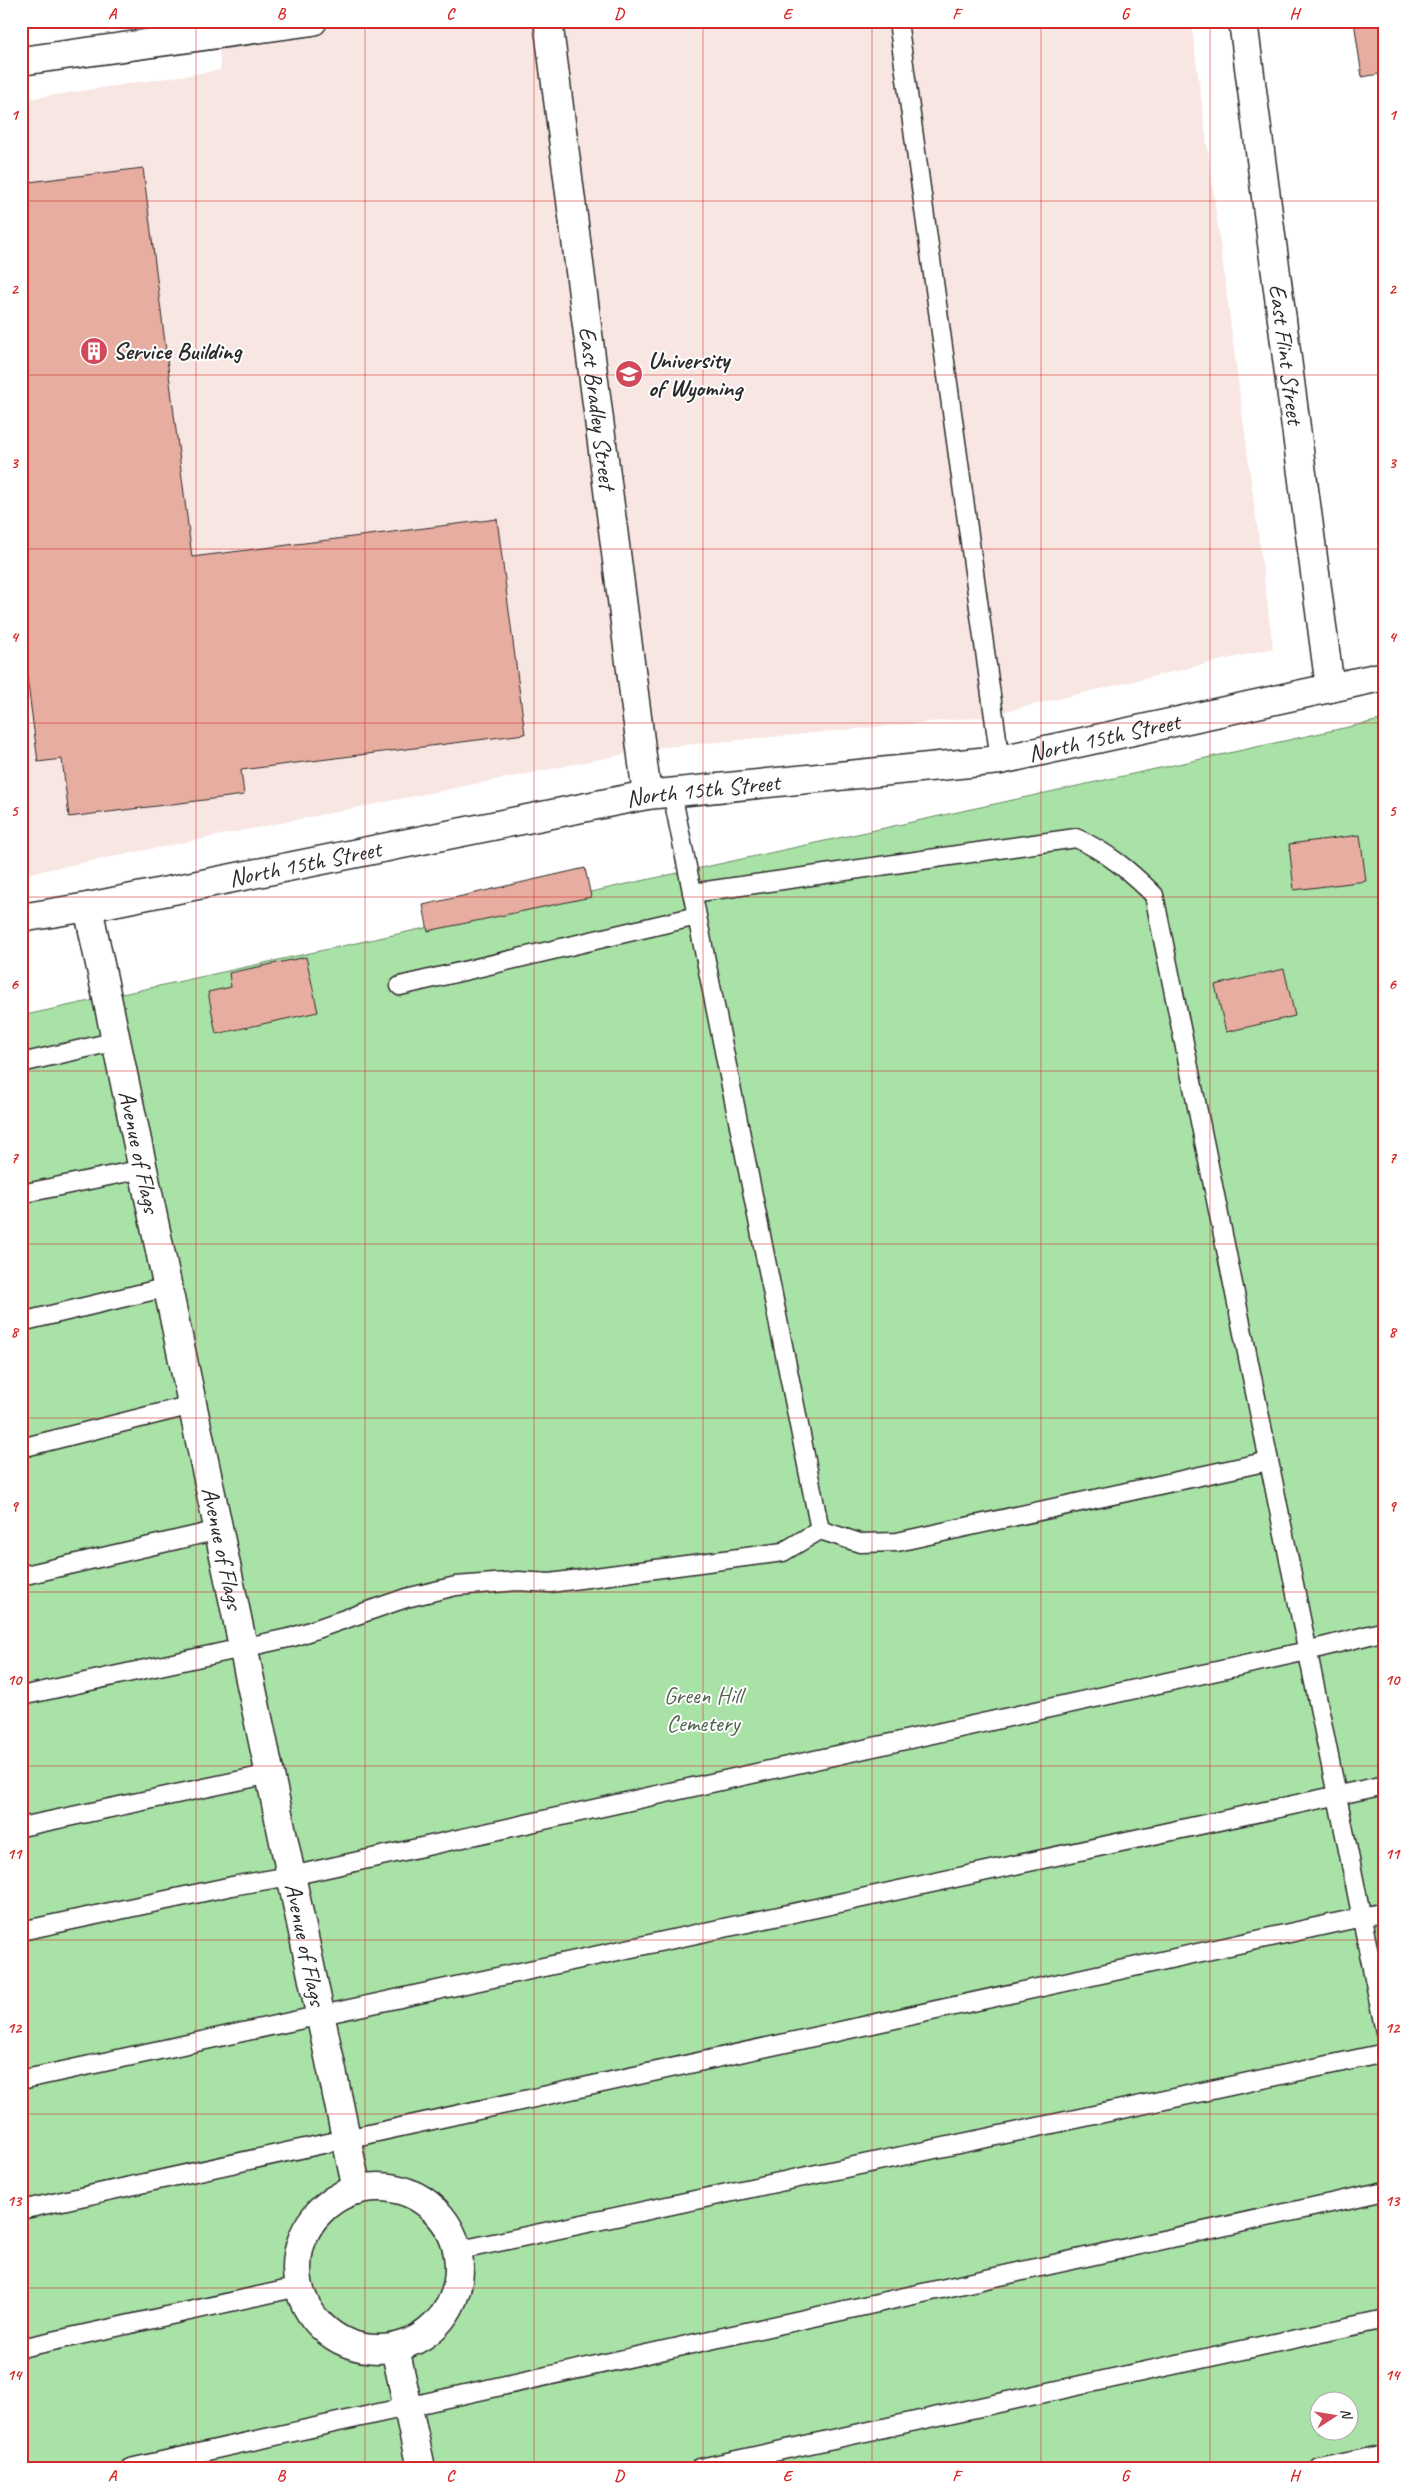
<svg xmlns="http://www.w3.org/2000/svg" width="1406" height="2489" font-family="Caveat,sans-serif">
	<rect width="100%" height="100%" fill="#fff"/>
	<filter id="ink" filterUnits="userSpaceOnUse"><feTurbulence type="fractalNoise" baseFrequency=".02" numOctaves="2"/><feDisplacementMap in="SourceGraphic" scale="10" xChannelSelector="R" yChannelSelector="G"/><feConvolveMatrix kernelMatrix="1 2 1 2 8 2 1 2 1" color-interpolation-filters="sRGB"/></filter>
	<g filter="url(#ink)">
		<path fill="#f8e6e2" d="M216 21H584L585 24 608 21H1191L1273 648 982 717 655 748 21 875V100L221 70Z"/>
		<path fill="#a9e2a6" stroke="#6a8668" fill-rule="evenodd" d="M1385 719V2468H21V1016ZM1318 2402H1348V2432H1318Z"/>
		<path fill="#e6ada0" stroke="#2b2b2b" d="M1354 21H1385V73L1362 77Z
			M143 168 192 557 497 519 525 734 241 770 244 795 69 817 62 759 38 762 21 630V183Z
			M1360 835 1366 881 1294 890 1289 844Z
			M585 868 591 897 428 931 423 905Z
			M306 957 318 1012 216 1034 208 992 231 987 229 973Z
			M1284 969 1295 1016 1226 1032 1215 985Z"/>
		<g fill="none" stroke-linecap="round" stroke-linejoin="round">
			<g stroke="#2b2b2b" stroke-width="21">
				<path id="lane" d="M898 21 1000 760
					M692 893 1076 838C1107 852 1130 871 1154 895L1385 2032
					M697 916 820 1530
					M400 986 697 916 672 793
					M21 1063 117 1041
					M21 1194 143 1169
					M21 1322 168 1287
					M21 1448 192 1405
					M21 1576 219 1530
					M21 1696 293 1637 406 1598 456 1586 518 1581 550 1583 783 1552 820 1530 860 1543 897 1542 1269 1461
					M21 1827 270 1774
					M21 1931 237 1885 291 1876 1307 1651 1385 1631
					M21 2080 1385 1785
					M21 2210 1385 1912
					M456 2251 1385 2053
					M21 2348 299 2287
					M130 2468 1385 2191
					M700 2468 1385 2319
					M1320 2468 1385 2454"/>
			</g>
			<g stroke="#2b2b2b" stroke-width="31">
				<g id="street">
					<path id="s1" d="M548 21 647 795"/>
					<path id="s2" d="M1243 21 1330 688"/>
					<path d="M21 61 313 21"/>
					<path id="s3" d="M88 907 357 2190"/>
					<circle cx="378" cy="2268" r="81"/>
					<path d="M395 2348 421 2468"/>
				</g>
			</g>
			<g stroke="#2b2b2b" stroke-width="31">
				<g id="secondary">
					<path id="s4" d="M21 918 88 907 647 795 1000 760 1385 676"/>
				</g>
			</g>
			<use href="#lane" stroke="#fff" stroke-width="18"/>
			<use href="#street" stroke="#fff" stroke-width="28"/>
			<use href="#secondary" stroke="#fff" stroke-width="28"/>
		</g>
	</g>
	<path fill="none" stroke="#d62828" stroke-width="1" stroke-opacity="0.55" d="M196 21V2468M365 21V2468M534 21V2468M703 21V2468M872 21V2468M1041 21V2468M1210 21V2468M21 201H1385M21 375H1385M21 549H1385M21 723H1385M21 897H1385M21 1071H1385M21 1244H1385M21 1418H1385M21 1592H1385M21 1766H1385M21 1940H1385M21 2114H1385M21 2288H1385"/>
	<defs>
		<g id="building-disc" transform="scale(1.4375)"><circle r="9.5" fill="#d1495b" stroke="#fff"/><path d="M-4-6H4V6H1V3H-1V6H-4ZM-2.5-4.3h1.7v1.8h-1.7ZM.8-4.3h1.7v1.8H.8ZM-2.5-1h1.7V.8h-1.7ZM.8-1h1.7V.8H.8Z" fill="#fff"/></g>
		<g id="university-disc" transform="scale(1.4375)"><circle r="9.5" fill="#d1495b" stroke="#fff"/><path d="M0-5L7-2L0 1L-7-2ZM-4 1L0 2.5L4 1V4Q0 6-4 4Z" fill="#fff"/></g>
	</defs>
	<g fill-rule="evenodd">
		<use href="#building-disc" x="94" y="351"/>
		<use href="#university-disc" x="629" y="374"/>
	</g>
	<g text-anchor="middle" stroke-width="4" stroke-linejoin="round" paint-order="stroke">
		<g font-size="24" font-weight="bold" fill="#2b2b2b" stroke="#fff" text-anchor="start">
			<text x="113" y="359">Service Building</text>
			<text x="648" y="368">University<tspan x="648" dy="28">of Wyoming</tspan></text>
		</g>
		<g font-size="24" fill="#2b2b2b" stroke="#fff">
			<text dy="8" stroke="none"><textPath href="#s2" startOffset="336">East Flint Street</textPath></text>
			<text dy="8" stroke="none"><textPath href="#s1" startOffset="390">East Bradley Street</textPath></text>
			<text dy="8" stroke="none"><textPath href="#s4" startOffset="1099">North 15th Street</textPath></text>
			<text dy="8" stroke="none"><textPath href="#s4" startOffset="694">North 15th Street</textPath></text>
			<text dy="8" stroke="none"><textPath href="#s4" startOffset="289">North 15th Street</textPath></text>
			<text dy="8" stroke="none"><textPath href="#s3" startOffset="250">Avenue of Flags</textPath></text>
			<text dy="8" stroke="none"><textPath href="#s3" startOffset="655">Avenue of Flags</textPath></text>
			<text dy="8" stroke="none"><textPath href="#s3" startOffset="1060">Avenue of Flags</textPath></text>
		</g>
		<g font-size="24" fill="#516250" stroke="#fff">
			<text x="703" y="1703">Green Hill<tspan x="703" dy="28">Cemetery</tspan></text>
		</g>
	</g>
	<rect width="1406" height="2489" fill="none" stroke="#fff" stroke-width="55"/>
	<g transform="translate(1334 2416) rotate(78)"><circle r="24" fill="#ffffff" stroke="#aaaaaa"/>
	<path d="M0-4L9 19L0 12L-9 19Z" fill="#d1495b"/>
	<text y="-8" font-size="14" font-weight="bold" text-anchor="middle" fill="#2b2b2b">N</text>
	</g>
	<rect x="28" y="28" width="1350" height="2434" fill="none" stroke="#d62828" stroke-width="2"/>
	<g font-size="16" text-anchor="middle" font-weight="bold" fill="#d62828">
		<text x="112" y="19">A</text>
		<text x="281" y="19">B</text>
		<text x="450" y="19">C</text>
		<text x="619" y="19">D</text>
		<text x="787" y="19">E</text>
		<text x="956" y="19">F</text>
		<text x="1125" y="19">G</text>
		<text x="1294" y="19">H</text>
		<text x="14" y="120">1</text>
		<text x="1392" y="120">1</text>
		<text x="14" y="294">2</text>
		<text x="1392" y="294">2</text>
		<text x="14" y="468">3</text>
		<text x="1392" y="468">3</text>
		<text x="14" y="642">4</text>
		<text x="1392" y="642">4</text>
		<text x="14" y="816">5</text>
		<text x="1392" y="816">5</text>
		<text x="14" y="989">6</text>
		<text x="1392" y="989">6</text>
		<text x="14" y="1163">7</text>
		<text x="1392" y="1163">7</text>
		<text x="14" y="1337">8</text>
		<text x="1392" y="1337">8</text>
		<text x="14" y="1511">9</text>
		<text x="1392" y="1511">9</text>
		<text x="14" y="1685">10</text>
		<text x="1392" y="1685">10</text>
		<text x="14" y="1859">11</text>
		<text x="1392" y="1859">11</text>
		<text x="14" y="2033">12</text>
		<text x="1392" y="2033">12</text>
		<text x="14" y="2206">13</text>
		<text x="1392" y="2206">13</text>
		<text x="14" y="2380">14</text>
		<text x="1392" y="2380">14</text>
		<text x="112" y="2481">A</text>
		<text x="281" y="2481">B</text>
		<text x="450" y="2481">C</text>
		<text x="619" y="2481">D</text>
		<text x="787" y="2481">E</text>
		<text x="956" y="2481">F</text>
		<text x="1125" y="2481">G</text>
		<text x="1294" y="2481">H</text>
	</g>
</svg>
